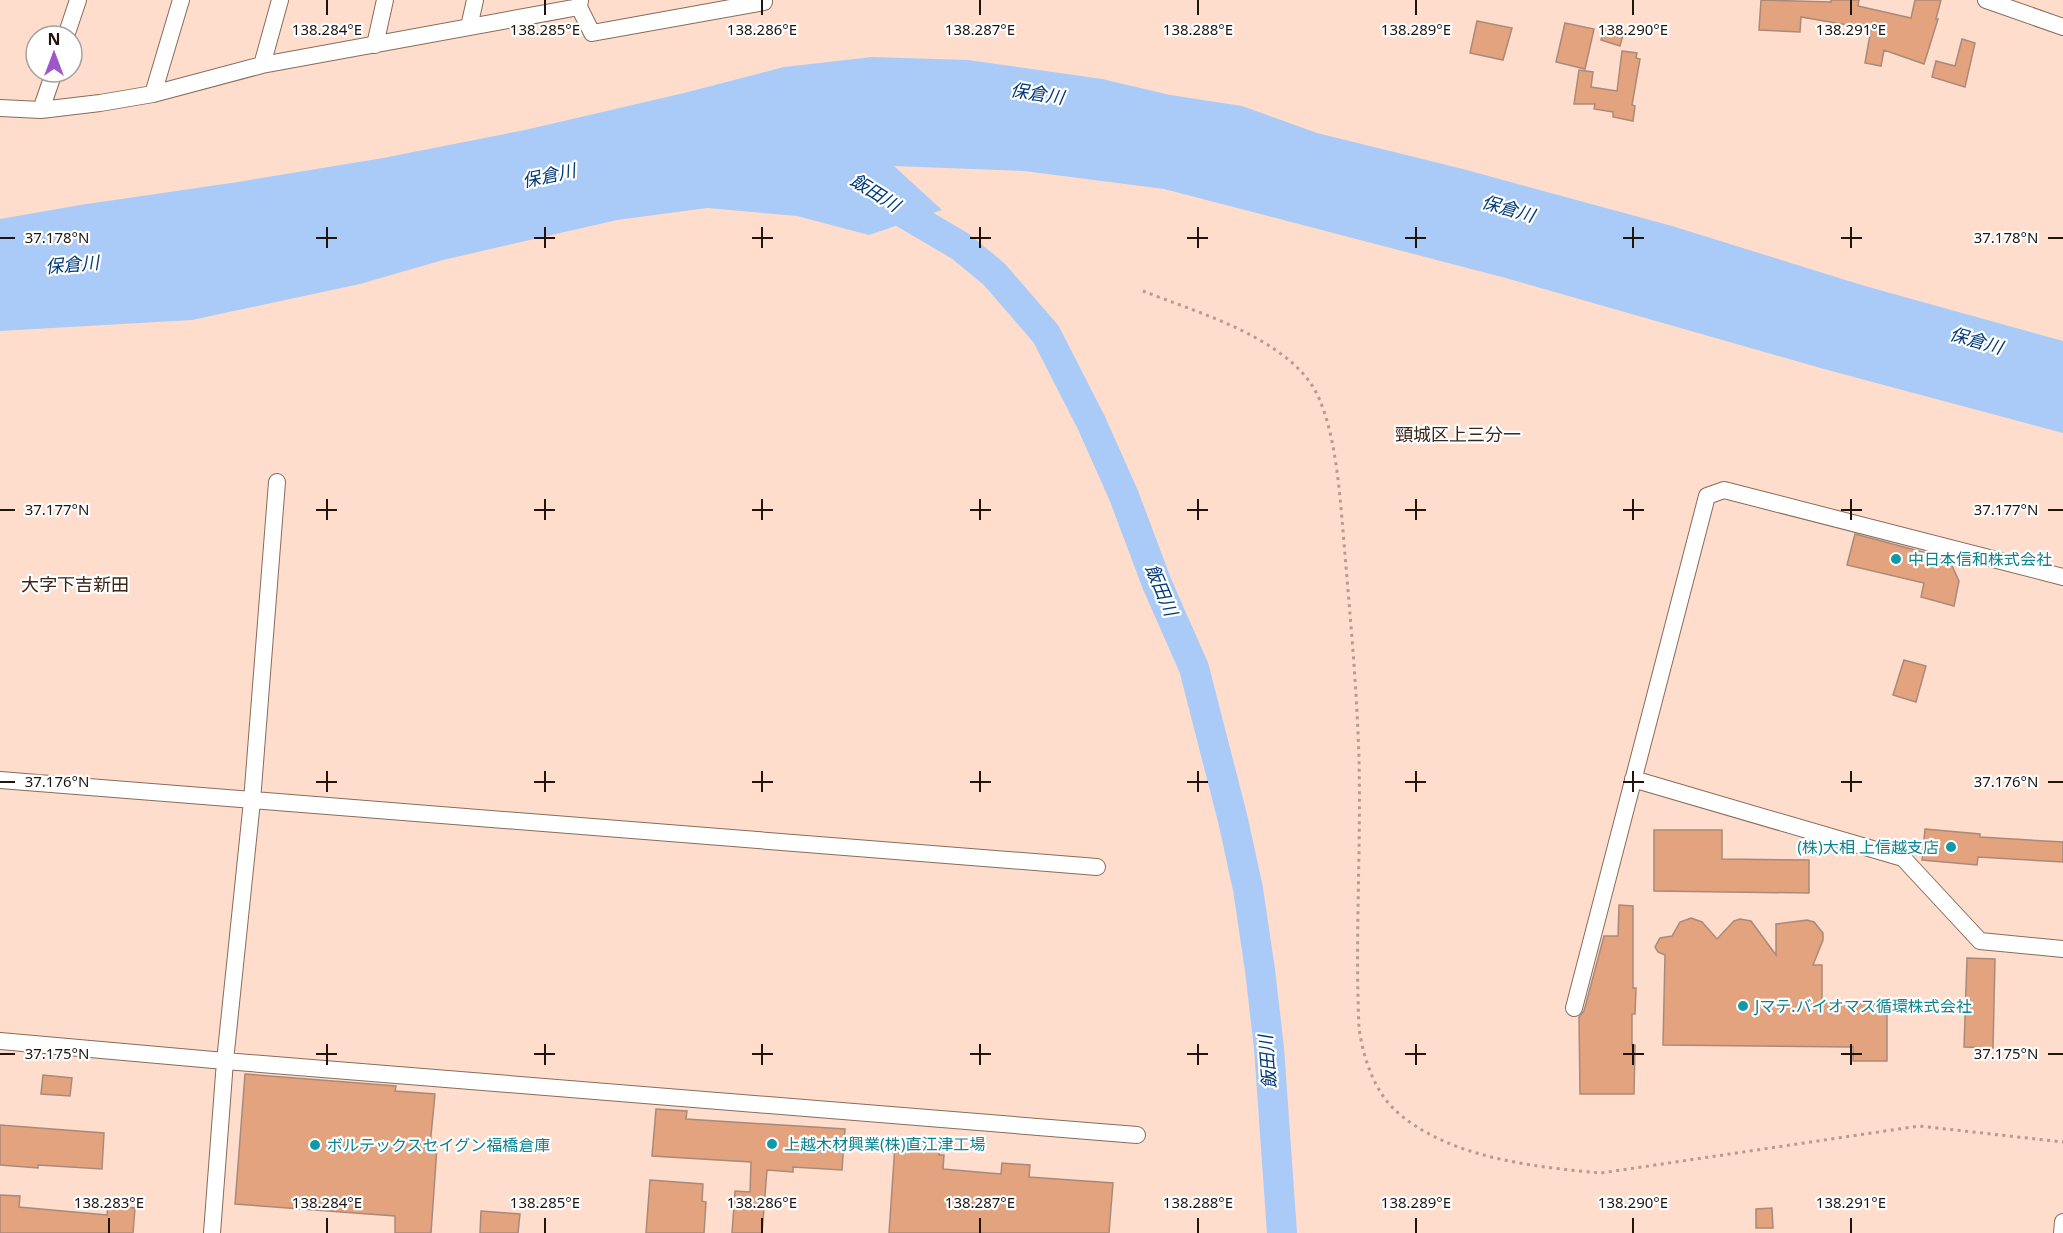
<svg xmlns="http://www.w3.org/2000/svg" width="2063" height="1233" font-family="'Noto Sans','Noto Sans JP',sans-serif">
	<rect width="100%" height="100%" fill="#fdc"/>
	<path fill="#aacbf8" d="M872 57 968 60 1102 79 1170 95 1242 106 1317 133 1463 169 1672 226 1865 286 2063 341V433L1824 369 1502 277 1164 189 1024 171 894 166 942 210 869 235 797 216 707 208 617 220 443 260 360 284 192 320 0 331V219L80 205 238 182 383 158 525 130 684 93 784 67Z"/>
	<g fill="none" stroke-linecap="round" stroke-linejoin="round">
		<path stroke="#aacbf8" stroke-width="30" d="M880 199 960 246 994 274 1046 334 1091 422 1124 496 1157 584 1194 668 1233 820 1248 889 1260 970 1269 1048 1282 1233"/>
	</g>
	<path fill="#e3a37f" stroke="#a98a7a" stroke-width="1.5" d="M1761 0 1831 2V0H1859L1858 6 1911 18 1915 0H1941L1936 19H1938L1924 64 1884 50 1881 66 1865 63 1871 29 1801 17 1800 32 1759 30Z
		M1477 21 1512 28 1503 60 1470 53Z
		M1565 23 1594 29 1585 69 1556 62Z
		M1605 26 1624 31 1620 46 1601 40Z
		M1962 39 1975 43 1965 87 1932 77 1936 61 1955 66Z
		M1622 51 1637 53 1636 58 1640 59 1632 105 1635 106 1633 121 1613 117V112L1594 109 1595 104H1574L1579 70 1593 72 1591 87 1617 91Z
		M1855 534 1949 559 1959 581 1954 606 1921 597 1924 583 1847 565Z
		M1904 660 1926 666 1916 702 1893 695Z
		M1925 829 1980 834V837L2063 842V862L1978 857 1977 865 1922 860Z
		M1654 830H1722V859L1809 860V893L1654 891Z
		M1619 905 1633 906V988H1636L1635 1014H1632V1045H1635L1634 1094H1580L1579 1017 1584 1011 1604 936H1618Z
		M1691 918 1702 922 1717 939 1734 921 1740 919 1751 921 1776 955V924L1807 920 1814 922 1823 933V940L1813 965H1822V1003L1887 1004V1061H1853V1047L1663 1045 1665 955 1658 952 1655 947 1660 938 1672 936 1680 922Z
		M1967 958 1995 959 1993 1048 1964 1047Z
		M245 1074 396 1086 395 1091 435 1094 430 1146 437 1147 431 1233H395V1216L235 1204Z
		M43 1075 72 1078 70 1096 41 1094Z
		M656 1109 687 1111 686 1119 845 1129 842 1170 793 1167V1172L767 1170 762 1233H732L735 1191 750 1192 751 1162 652 1156Z
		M0 1125 104 1133 102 1169 38 1165V1168L0 1165Z
		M895 1145 940 1149 939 1155H944L943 1169 1001 1174 1002 1163 1030 1165 1029 1177 1113 1183 1109 1233H889Z
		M650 1180 703 1184 702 1201 706 1202 704 1233H646Z
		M0 1195 20 1196 19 1207 107 1215 108 1205 135 1208 133 1233H0Z
		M1772 1208 1773 1228H1756V1209Z
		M481 1211 520 1214 518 1233H480Z"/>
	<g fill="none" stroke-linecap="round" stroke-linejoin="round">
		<g stroke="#886b5b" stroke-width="18">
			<path id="minor" d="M1986 0 2063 27
				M579 7 592 33 764 2V0
				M469 27 475 0
				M66 36 78 0
				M375 45 385 0
				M262 65 280 0
				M153 94 181 0
				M0 108 41 110 100 103 153 94 262 65 579 7 580 0
				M41 110 54 72
				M1633 779 1903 858 1980 941 2063 949
				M0 780 1097 867
				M1574 1008 1707 496 1724 490 2063 577
				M0 1041 225 1061 1137 1135
				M212 1233 225 1061 252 801 277 482
				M2062 1233 2063 1222"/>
		</g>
		<path stroke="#b69c8e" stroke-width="3" stroke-dasharray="3 4.5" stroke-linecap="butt" d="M1143 291C1196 312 1274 334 1309 381 1336 417 1340 498 1344 543 1350 615 1357 688 1359 760 1361 850 1355 939 1359 1028 1363 1057 1374 1091 1396 1111 1448 1158 1534 1167 1601 1173L1919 1126 2063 1142"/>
		<use href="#minor" stroke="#fff" stroke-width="16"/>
	</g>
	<path fill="none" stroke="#1f140e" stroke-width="2" d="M327 0V15M545 0V15M762 0V15M980 0V15M1198 0V15M1416 0V15M1633 0V15M1851 0V15M327 227V248M545 227V248M762 227V248M980 227V248M1198 227V248M1416 227V248M1633 227V248M1851 227V248M0 238H15M316 238H337M534 238H555M752 238H773M970 238H991M1187 238H1208M1405 238H1426M1623 238H1644M1841 238H1862M2048 238H2063M327 499V520M545 499V520M762 499V520M980 499V520M1198 499V520M1416 499V520M1633 499V520M1851 499V520M0 510H15M316 510H337M534 510H555M752 510H773M970 510H991M1187 510H1208M1405 510H1426M1623 510H1644M1841 510H1862M2048 510H2063M327 771V792M545 771V792M762 771V792M980 771V792M1198 771V792M1416 771V792M1633 771V792M1851 771V792M0 782H15M316 782H337M534 782H555M752 782H773M970 782H991M1187 782H1208M1405 782H1426M1623 782H1644M1841 782H1862M2048 782H2063M327 1044V1065M545 1044V1065M762 1044V1065M980 1044V1065M1198 1044V1065M1416 1044V1065M1633 1044V1065M1851 1044V1065M0 1054H15M316 1054H337M534 1054H555M752 1054H773M970 1054H991M1187 1054H1208M1405 1054H1426M1623 1054H1644M1841 1054H1862M2048 1054H2063M109 1218V1233M327 1218V1233M545 1218V1233M762 1218V1233M980 1218V1233M1198 1218V1233M1416 1218V1233M1633 1218V1233M1851 1218V1233"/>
	<g fill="#0f9aa8" stroke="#fff" stroke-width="2">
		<circle cx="1896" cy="559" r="6"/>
		<circle cx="1951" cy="847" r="6"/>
		<circle cx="1743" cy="1006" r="6"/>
		<circle cx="772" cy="1144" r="6"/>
		<circle cx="315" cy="1145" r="6"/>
	</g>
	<g text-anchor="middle" stroke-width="4.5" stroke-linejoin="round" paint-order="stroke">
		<g font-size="16" fill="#0d838f" stroke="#fff" text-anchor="start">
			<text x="1908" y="565">中日本信和株式会社</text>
			<text x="1939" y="853" text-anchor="end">(株)大相 上信越支店</text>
			<text x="1755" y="1012">Jマテ.バイオマス循環株式会社</text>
			<text x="784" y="1150">上越木材興業(株)直江津工場</text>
			<text x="327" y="1151">ボルテックスセイグン福橋倉庫</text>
		</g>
		<g font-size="18" font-style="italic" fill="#003a79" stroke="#fff">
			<text transform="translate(1037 94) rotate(9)" y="6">保倉川</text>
			<text transform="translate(549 176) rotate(-12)" y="6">保倉川</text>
			<text transform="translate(875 193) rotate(32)" y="6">飯田川</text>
			<text transform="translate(1508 209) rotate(16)" y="6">保倉川</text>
			<text transform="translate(72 265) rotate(-5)" y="6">保倉川</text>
			<text transform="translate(1976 341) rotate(16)" y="6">保倉川</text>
			<text transform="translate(1161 590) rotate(67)" y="6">飯田川</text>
			<text transform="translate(1268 1062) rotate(-95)" y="6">飯田川</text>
		</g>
		<g font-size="18" fill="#3c2416" stroke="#fff">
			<text x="1458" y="441">頸城区上三分一</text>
			<text x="75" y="591">大字下吉新田</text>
		</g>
	</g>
	<g font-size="15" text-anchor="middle" fill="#1f140e" stroke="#fff" stroke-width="4.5" stroke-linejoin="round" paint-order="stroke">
		<text x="327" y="35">138.284°E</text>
		<text x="545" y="35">138.285°E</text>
		<text x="762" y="35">138.286°E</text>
		<text x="980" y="35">138.287°E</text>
		<text x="1198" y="35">138.288°E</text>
		<text x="1416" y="35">138.289°E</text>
		<text x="1633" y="35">138.290°E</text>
		<text x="1851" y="35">138.291°E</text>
		<text x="57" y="243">37.178°N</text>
		<text x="2006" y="243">37.178°N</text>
		<text x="57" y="515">37.177°N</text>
		<text x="2006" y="515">37.177°N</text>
		<text x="57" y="787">37.176°N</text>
		<text x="2006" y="787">37.176°N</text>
		<text x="57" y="1059">37.175°N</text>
		<text x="2006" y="1059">37.175°N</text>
		<text x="109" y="1208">138.283°E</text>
		<text x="327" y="1208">138.284°E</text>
		<text x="545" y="1208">138.285°E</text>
		<text x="762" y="1208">138.286°E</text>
		<text x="980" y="1208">138.287°E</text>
		<text x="1198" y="1208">138.288°E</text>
		<text x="1416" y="1208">138.289°E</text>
		<text x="1633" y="1208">138.290°E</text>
		<text x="1851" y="1208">138.291°E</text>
	</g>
	<g transform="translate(54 54)"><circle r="28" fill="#ffffff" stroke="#a5a19f" stroke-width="1.5"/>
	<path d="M0-4.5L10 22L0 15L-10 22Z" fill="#9e57cb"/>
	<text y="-9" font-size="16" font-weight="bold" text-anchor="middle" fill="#1f140e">N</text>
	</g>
</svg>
